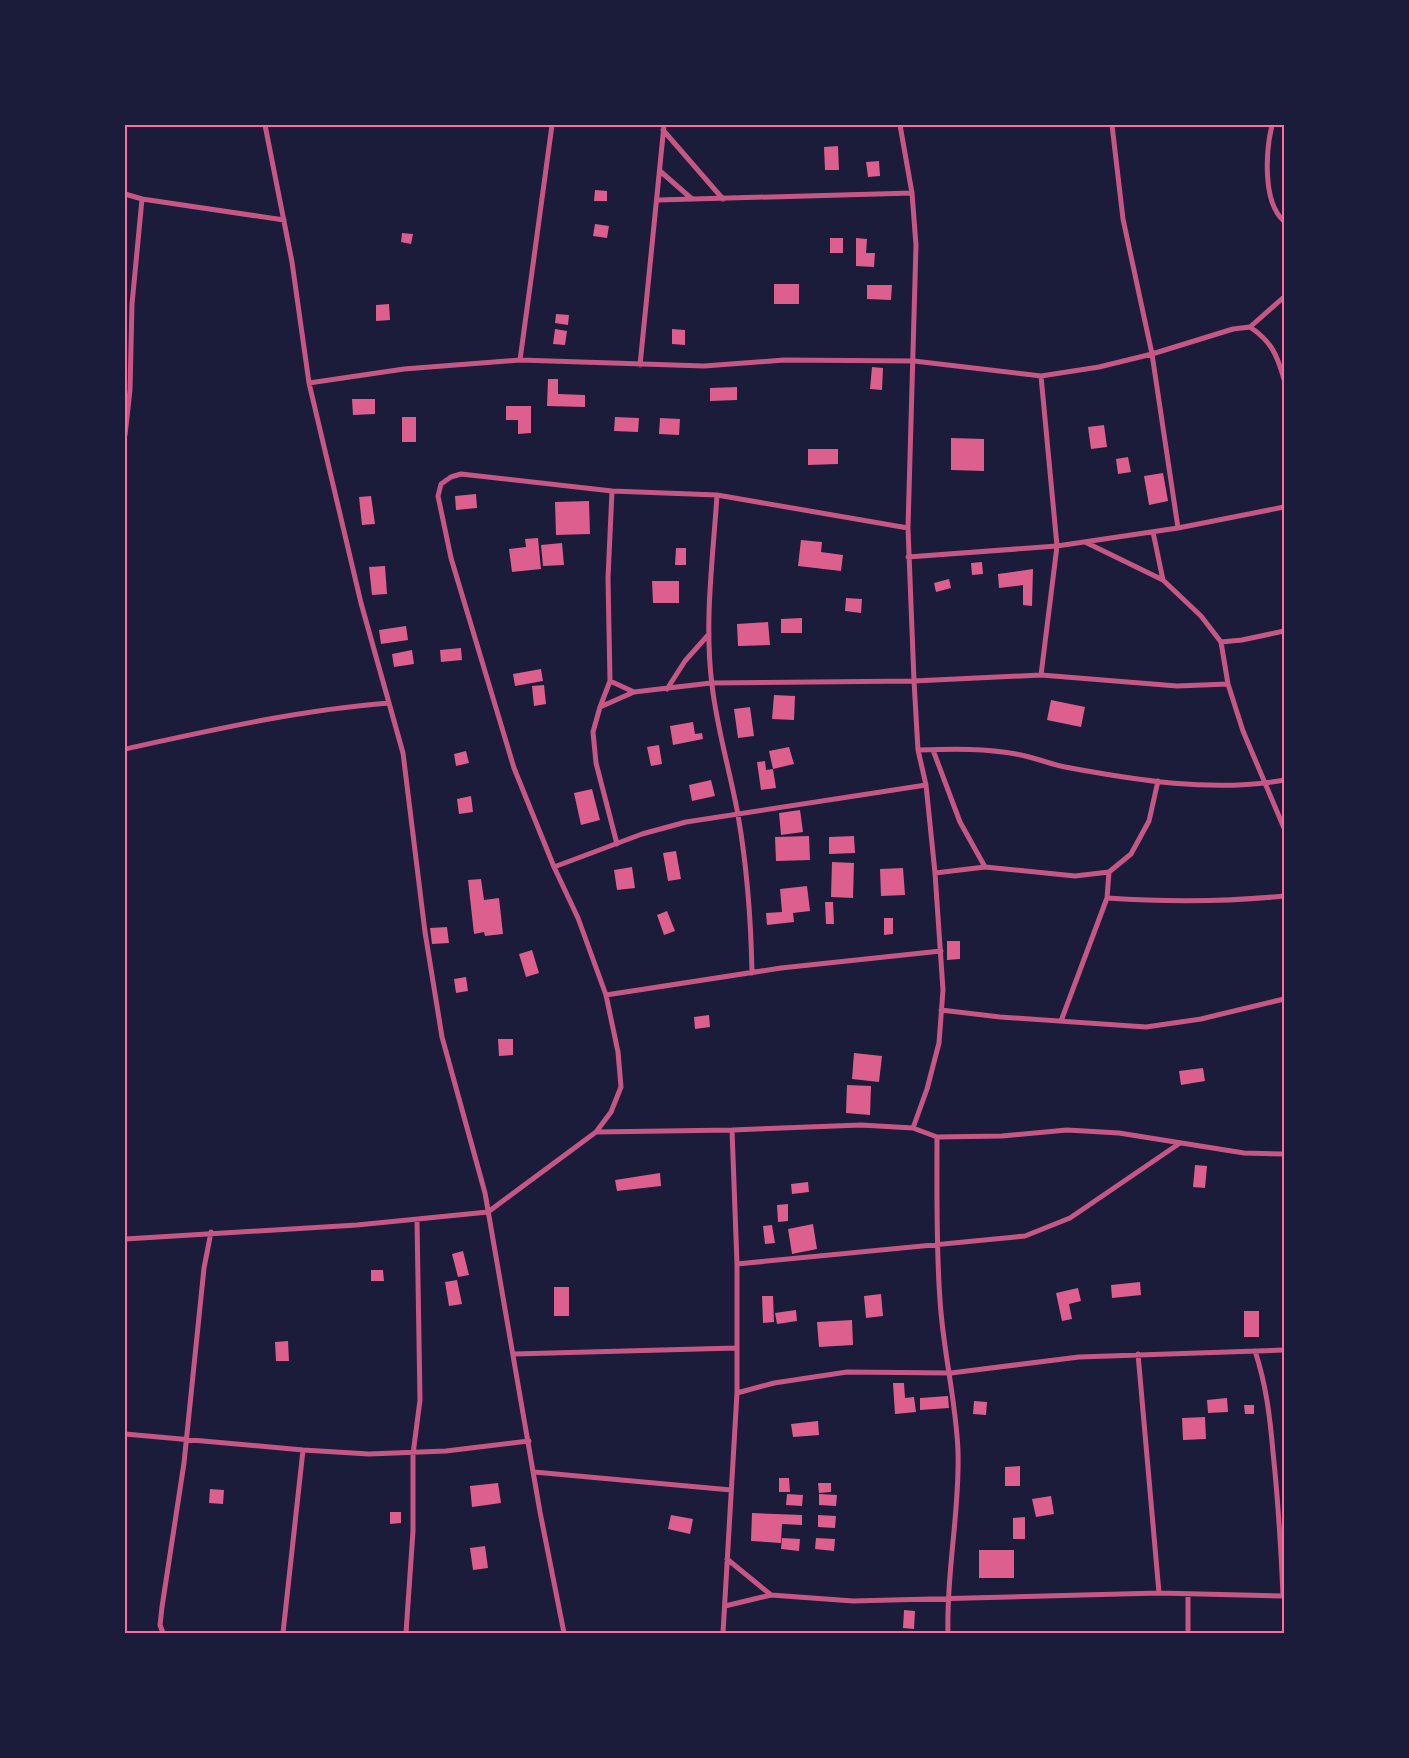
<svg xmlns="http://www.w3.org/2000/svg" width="1409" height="1758" font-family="Cabin,sans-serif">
	<rect width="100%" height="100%" fill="#1b1b3a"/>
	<path fill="#dd5f8e" d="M838 146 839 170H825L824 147Z
		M879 161 880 176 868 177 866 162Z
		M595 190 607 191V201H594Z
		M595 224 609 226 607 238 593 236Z
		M402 233 413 234 411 244 401 242Z
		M830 238H843V253H830Z
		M856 238 867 239 866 253H875L874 267 856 266Z
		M774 284H799V304H774Z
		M867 285H892L891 300 867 299Z
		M389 304 390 320 376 321V305Z
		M556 314 569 315 568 325 555 323Z
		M555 329 567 331 565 345 553 344Z
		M672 329 685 330V345L672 344Z
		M872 367 883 368 882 390 870 389Z
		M548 379H558V394L585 395V407L547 406Z
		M737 387V400L710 401V388Z
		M352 399H375V414L353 415Z
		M506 406H531V433L518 434V420H506Z
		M402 417H416V442H402Z
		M615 417 639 418 638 432 614 431Z
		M660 418 680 419 679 435 659 434Z
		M1104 425 1107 447 1091 449 1088 427Z
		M951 438 984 439V471L951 470Z
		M808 449H838V464L808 465Z
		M1128 457 1131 472 1118 474 1116 459Z
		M1163 473 1168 501 1149 505 1144 476Z
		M476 494 477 508 456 510 455 496Z
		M371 496 375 524 362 525 359 497Z
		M589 501 590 534 556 535 555 502Z
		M538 538 541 569 512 572 509 549 526 547 525 539Z
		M801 540 822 542 821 552 843 555 841 571 798 566Z
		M562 543 564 565 543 566 541 545Z
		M676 548H686V565H675Z
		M982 562 983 574 972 575 971 563Z
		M385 566 387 594 372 595 369 567Z
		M1033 569 1032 606 1023 605V585L999 588 998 574Z
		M949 579 951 588 936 592 934 583Z
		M652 581H679V603H653Z
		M846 598 862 599 861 613 845 611Z
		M802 618V633H781V619Z
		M768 622 770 645 738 646 737 624Z
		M406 626 408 640 381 644 379 630Z
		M461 648 462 660 441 662 440 650Z
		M412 650 414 664 394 667 392 654Z
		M541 669 543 681 515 686 513 674Z
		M544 685 546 704 534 706 532 686Z
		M774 695 795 696 794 720 772 719Z
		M1051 700 1085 707 1081 727 1047 720Z
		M750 707 754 736 738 738 734 709Z
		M693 722 695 734 702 733 703 739 673 745 670 726Z
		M659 745 662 764 651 766 647 747Z
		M789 747 794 764 773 769 769 751Z
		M466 751 469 763 456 766 454 754Z
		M765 761 766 770 773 769 776 788 761 790 757 762Z
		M711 780 715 796 692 801 689 785Z
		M592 789 600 820 581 825 574 793Z
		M471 796 473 812 459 814 457 799Z
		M800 810 803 832 781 835 779 813Z
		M809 836 810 860 776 861 775 837Z
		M854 836 855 853 829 854V837Z
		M676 851 681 879 668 881 663 853Z
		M832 862 854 863 853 898 831 897Z
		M632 867 635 888 617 890 614 870Z
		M903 868 905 895 881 896 880 869Z
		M481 879 484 900 499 898 503 934 485 936 484 932 474 934 468 880Z
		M807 886 810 911 793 913 794 922 767 925 766 913 782 912 780 889Z
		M825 902H833L834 924H826Z
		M667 911 675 931 664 935 657 915Z
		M884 918H893V934L884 935Z
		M447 927 449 943 432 944 430 928Z
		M947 941H960V959L947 960Z
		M532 950 539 973 526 977 519 954Z
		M466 977 468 991 456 993 454 979Z
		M709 1015 710 1027 695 1029 694 1017Z
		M498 1039H513V1055L499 1056Z
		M854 1053 882 1056 879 1082 852 1079Z
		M1203 1068 1205 1081 1181 1085 1179 1071Z
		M847 1085 871 1086 870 1115 846 1113Z
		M1195 1165 1207 1166 1205 1188 1193 1187Z
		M660 1173 661 1186 617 1191 615 1180Z
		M808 1182 809 1192 792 1194 791 1184Z
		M788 1204V1221L778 1222 777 1205Z
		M813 1224 817 1249 792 1254 788 1229Z
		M772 1225 775 1243 765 1244 763 1226Z
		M463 1251 469 1275 458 1277 452 1254Z
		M371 1270H383L384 1281H371Z
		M457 1280 462 1304 449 1306 445 1282Z
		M1140 1282 1141 1295 1112 1298 1111 1285Z
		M554 1287H569V1316H554Z
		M1078 1288 1081 1301 1069 1304 1072 1319 1062 1321 1056 1293Z
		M881 1294 883 1316 866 1318 864 1296Z
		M762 1296H773L774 1322 763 1323Z
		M796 1310 797 1321 777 1324 775 1313Z
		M1244 1311H1259V1337H1244Z
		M852 1320 853 1345 819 1347 817 1322Z
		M288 1341 289 1361H276L275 1342Z
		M893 1383H904L905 1398 914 1397 916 1412 895 1414Z
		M948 1396 949 1408 920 1410V1398Z
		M1227 1398 1228 1412 1208 1413 1207 1400Z
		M974 1401 987 1402 986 1415 973 1414Z
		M1244 1405H1254V1414H1245Z
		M1205 1417 1206 1439 1183 1440 1182 1418Z
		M818 1421 819 1435 793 1437 791 1424Z
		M1020 1466V1486H1005V1467Z
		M779 1478H789L790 1492H779Z
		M498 1483 501 1503 472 1507 470 1486Z
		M818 1483H831V1492L819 1493Z
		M210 1489 224 1490 223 1504 209 1503Z
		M787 1494 803 1495 802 1506 786 1505Z
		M819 1494 837 1495 836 1506 819 1505Z
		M1051 1496 1054 1514 1036 1517 1032 1499Z
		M390 1512H401V1523L390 1524Z
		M752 1513 802 1515V1525L782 1524 781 1543 751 1541Z
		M671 1515 693 1519 690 1534 668 1529Z
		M818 1515 836 1516 835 1528 818 1527Z
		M1025 1517V1539H1013V1518Z
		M782 1538 800 1539 799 1551 781 1549Z
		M816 1538 835 1539 834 1551 815 1549Z
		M485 1546 488 1568 473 1570 470 1548Z
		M979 1550H1014V1578H979Z
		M904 1610 915 1611 914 1629 903 1628Z"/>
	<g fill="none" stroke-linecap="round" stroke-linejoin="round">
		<path stroke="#c65784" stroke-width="5" d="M265 125 292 262 309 383 361 603 403 753 425 932 442 1037 485 1193 540 1512 564 1633
			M900 125 912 193 916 245 908 528 914 681 918 750 926 785 935 873 943 990 939 1043 927 1089 913 1128
			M1112 125 1123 219 1152 354 1178 528
			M1272 125C1266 150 1262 202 1284 221
			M663 130 723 199
			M660 171 692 199
			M125 194 142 199 284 220
			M658 200 912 193
			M1250 327C1272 342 1277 355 1284 379
			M520 360 552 125
			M640 365 664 125
			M309 383 404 369 520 360 704 366 784 360 914 361 1041 376 1099 367 1152 354 1233 329 1250 327 1284 297
			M125 435 130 390 132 304 142 199
			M612 491 608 578 610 681 600 707 593 732 596 763 617 844
			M717 495C713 558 704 622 712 685 717 729 730 771 738 815 747 867 751 919 752 973
			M1153 532 1163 580
			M1085 542 1163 580 1201 616 1221 642 1228 684 1243 731 1284 828
			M908 557 1057 546 1178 528 1284 507
			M1221 642 1242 640 1284 631
			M1041 675 1057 546 1041 376
			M610 681 634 692
			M667 689 685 661 709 634
			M600 707 634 692 711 683 914 681 1041 675 1177 686 1228 684
			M125 749C212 730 299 710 389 703
			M918 750C952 749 987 748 1021 755 1036 758 1050 764 1065 767 1135 780 1213 793 1284 780
			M933 750 960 822 985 867
			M554 867 642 834 686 822 926 785
			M935 873 985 867 1075 876 1109 872 1131 854 1149 821 1158 781
			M1107 898C1167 902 1224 902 1284 896
			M606 995 781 968 941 951
			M941 1010 1000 1017 1146 1027 1201 1019 1284 999
			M1061 1021 1107 898 1109 872
			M596 1132 732 1130 861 1125 913 1128 937 1137 1002 1136 1067 1130 1119 1133 1244 1153 1284 1154
			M937 1137C937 1191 936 1246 940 1300 943 1351 956 1400 958 1451 960 1512 946 1572 948 1633
			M125 1239 357 1225 488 1212 596 1132 611 1112 621 1087 618 1052 606 995 578 918 554 867 514 768 451 558 438 496 441 484 451 477 461 474 612 491 717 495 908 528
			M737 1264 1025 1236 1070 1218 1180 1143
			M1255 1351C1266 1384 1270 1417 1273 1452 1278 1500 1281 1548 1283 1596
			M514 1354 736 1348
			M1138 1354 1159 1593
			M737 1393 774 1383 847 1372 951 1373 1079 1357 1284 1350
			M125 1434 303 1450 369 1454 446 1451 529 1441
			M534 1472 731 1490
			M727 1559 771 1595
			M1188 1594V1633
			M725 1606 771 1595 853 1601 1159 1593 1284 1596
			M163 1633 160 1625 162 1607 184 1463 204 1268 211 1232
			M283 1633 303 1450
			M406 1633 413 1531V1454L420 1400 417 1220
			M723 1633 737 1393V1264L732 1130"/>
	</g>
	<rect width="1409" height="1758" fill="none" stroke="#1b1b3a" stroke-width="252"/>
	<rect x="126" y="126" width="1157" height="1506" fill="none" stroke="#ff6b9d" stroke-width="2"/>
</svg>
